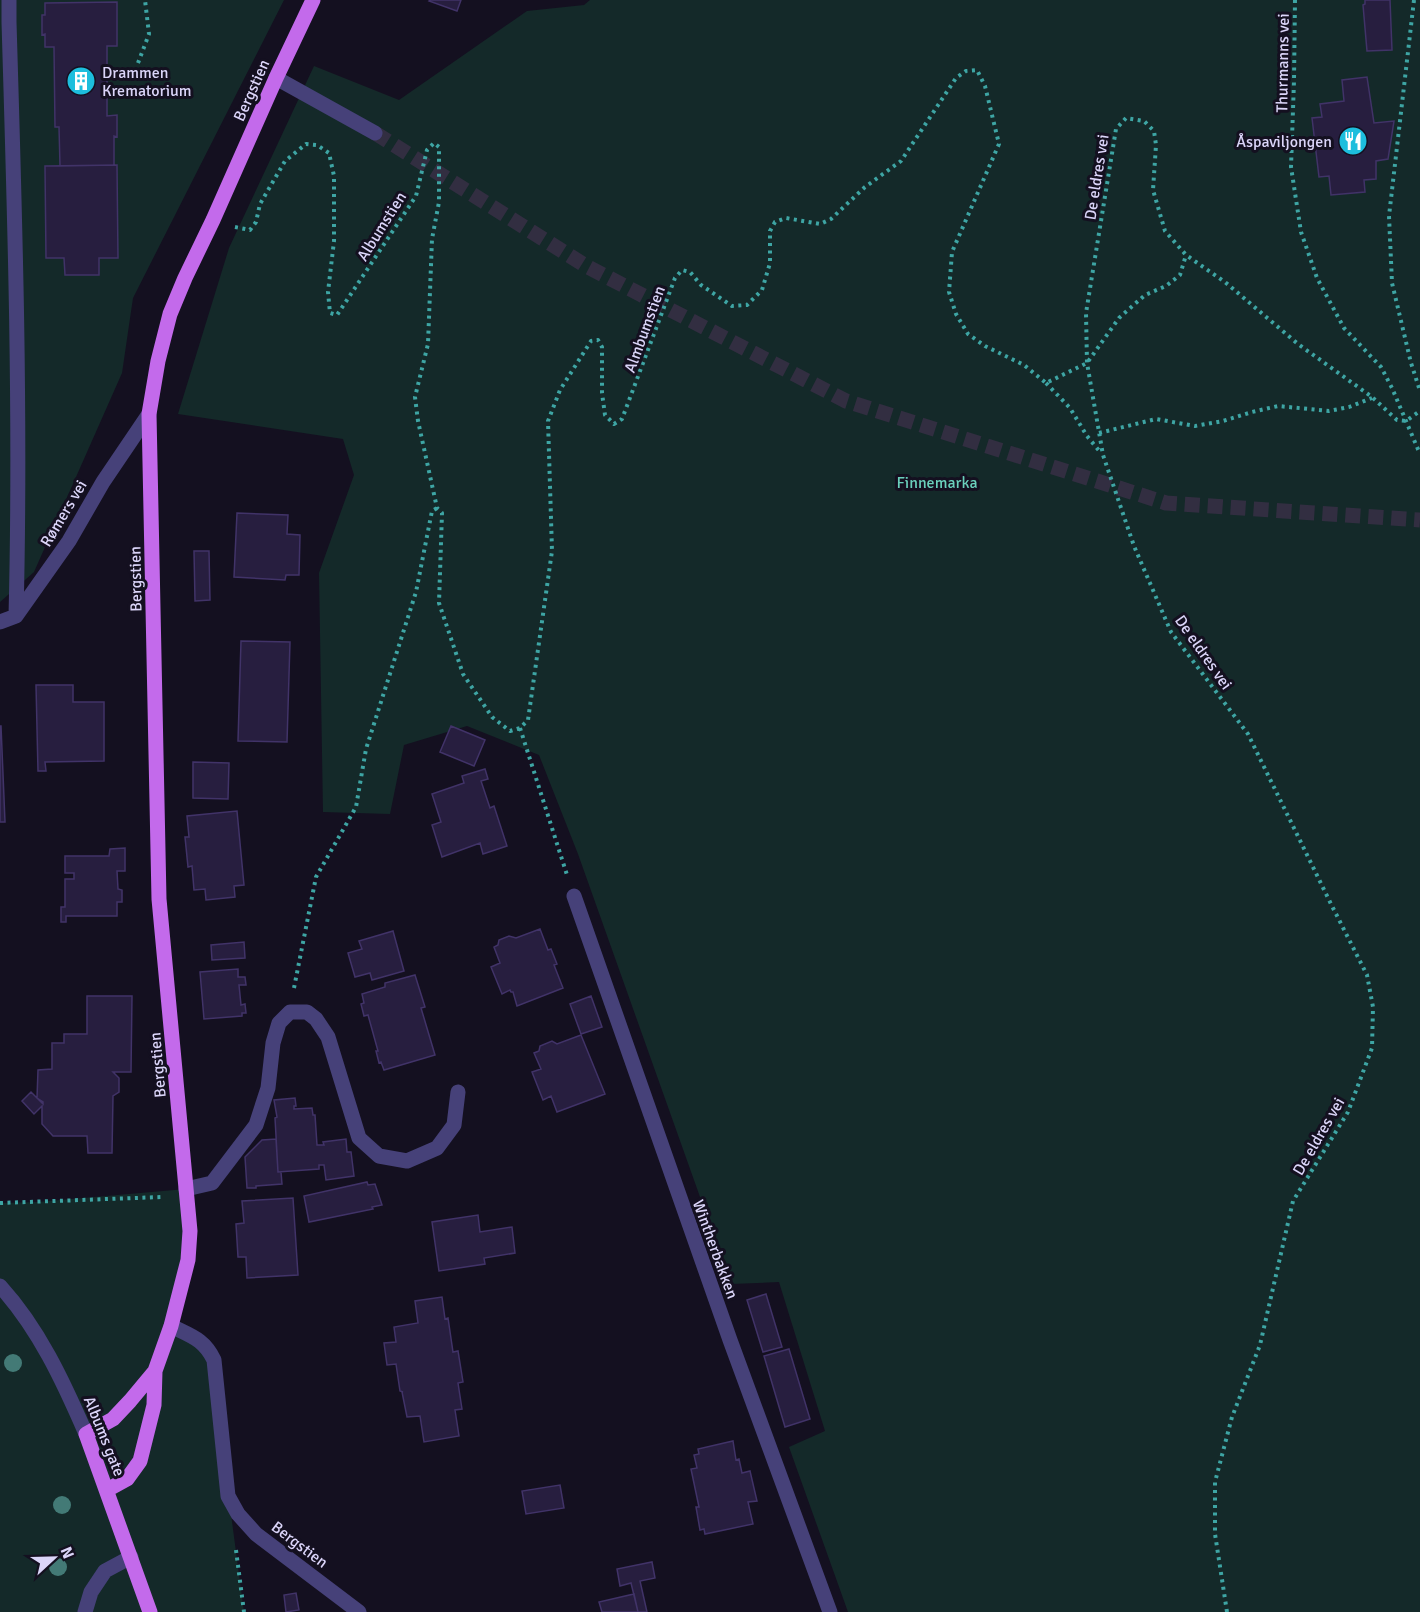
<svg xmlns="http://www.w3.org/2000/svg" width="1420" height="1612" font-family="Signika,sans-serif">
	<rect width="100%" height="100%" fill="#141020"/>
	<path fill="#142929" d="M0 0H284L133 298 122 373 34 572 0 602Z
		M590 0H1420V1612H848L789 1447 825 1431 779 1282 731 1284 578 854 539 755 467 726 404 745 390 814 323 812 319 573 354 475 343 439 178 414 229 248 314 66 399 100 527 11 584 5Z
		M186 1189 190 1231 171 1326 209 1349 244 1612H0V1203L37 1202Z"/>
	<path fill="#271e3f" stroke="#413368" stroke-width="1.5" d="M430 0H461L457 11 429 1Z
		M1365 0H1390L1392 50 1367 51 1363 5 1365 4Z
		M117 2V46H107V116L117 115V137L114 136V165L60 166 59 127H55L54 47H45V34L42 35V15H45V3Z
		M1367 77 1374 123 1394 121 1388 159 1376 161V179L1364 180 1365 192 1331 195 1329 176 1319 177 1312 118 1322 117 1320 104 1344 101 1342 80Z
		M117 165 118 258H99V275H65L64 258H46L45 166Z
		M237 513 288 515 287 534 300 535 299 575H286L285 580 234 577Z
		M194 551H209L210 600 195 601Z
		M241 641 290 642 287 742 238 741Z
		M36 685H73V702H104V761L45 762 46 771H38Z
		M0 726H1L5 822H0Z
		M451 726 485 740 474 766 440 752Z
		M193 762 229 763 228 799 193 798Z
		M485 769 488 779 481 781 490 808 494 806 507 846 483 854 480 843 442 857 432 825 441 822 432 794 464 783 462 776Z
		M237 811 244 885 234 886 235 897 206 900 205 889 194 890 192 866 188 867 185 837H189L187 816Z
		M125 848V871H117L118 889 122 890V902H117V916H66V922H61V907H65V879H74V873H65V856H109L110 849Z
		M540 929 548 950 551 949 557 964 554 965 563 988 517 1006 513 992H511L510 990 502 994 491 967 500 963 494 947 498 945 499 940 509 936 516 938Z
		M393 931 404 971 372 980 370 973 355 977 348 953 362 949 359 941Z
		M244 942 245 958 212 960 211 945Z
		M238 969V977H245L246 985H239L241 1005 245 1004 246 1013H242V1016L204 1019 200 972Z
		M415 975 425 1007 421 1008 435 1055 384 1070 381 1062 379 1063 376 1051H378L368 1015 364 1016 361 1004 364 1003 362 994 385 987V983Z
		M87 996H132L131 1072H113L119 1078V1092L113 1096 112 1153H88L87 1136H53L42 1124V1106L34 1114 22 1101 31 1092 43 1104V1102L37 1098 38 1070 52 1069V1043H64V1034H87Z
		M591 996 602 1027 581 1034 570 1004Z
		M581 1035 605 1094 557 1112 551 1096 543 1100 532 1072 541 1069 534 1053 539 1051 540 1046 552 1041 557 1044Z
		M295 1098 296 1106H294V1109L312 1108 313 1115H315L317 1145H324L323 1142 346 1139 347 1152H351L354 1176 326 1180 324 1165H319V1169L278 1172 275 1118 277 1117 274 1100Z
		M276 1139 278 1172H281L282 1184 256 1186V1188H247L245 1157 262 1140Z
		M367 1182 368 1185 375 1184 382 1205 372 1207 373 1209 309 1222 304 1196Z
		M293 1198 298 1275 247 1278 246 1257H238L236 1224 244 1223 242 1201Z
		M478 1215 480 1232 512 1227 515 1253 484 1258 485 1264 439 1271 432 1222Z
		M766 1294 782 1347 763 1352 747 1300Z
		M442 1297 445 1319 448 1318 453 1352 458 1351 463 1382 458 1383 462 1409 455 1410 459 1436 424 1442 420 1416 407 1417 402 1392H403L400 1391 396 1364 387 1365 384 1343 396 1342 394 1327 418 1323 415 1301Z
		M789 1349 810 1419 785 1427 764 1356Z
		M733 1441 736 1460 739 1459 742 1473 750 1471 757 1501 748 1502 753 1524 705 1534 704 1529 700 1530 696 1507H699L691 1469 697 1468 694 1455 699 1454 698 1449Z
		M560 1485 564 1508 526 1514 522 1491Z
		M652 1562 655 1578 640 1581 647 1612H638L631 1583 620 1586 617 1569Z
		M296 1593 299 1610 286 1612 284 1595Z
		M634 1594 638 1612H602L599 1602Z"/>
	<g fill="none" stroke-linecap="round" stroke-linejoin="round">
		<path stroke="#322e41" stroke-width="15" stroke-dasharray="15 8" stroke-linecap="butt" d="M375 133 586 266 846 401 1166 503 1420 520"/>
		<path stroke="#3ea5a4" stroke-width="4" stroke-dasharray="3 4.5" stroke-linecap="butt" d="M1295 0 1294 81 1291 167 1301 232 1317 278 1344 328 1381 367 1392 388 1420 454
			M1414 0 1389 216 1392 283 1411 363 1420 391
			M138 63 149 34 145 0
			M235 227 250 230 256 222 260 204 285 161 306 144 317 145 329 153 334 176V241L328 292 330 313 337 315 416 196 427 150 434 143 439 147V202L432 239 428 344 415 397 418 421 437 508 442 513 439 603 463 674 492 717 510 731 520 728 528 720 552 551 548 421 560 390 591 341 598 340 602 347V393L605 415 614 424 622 419 675 278 682 270 690 272 701 285 732 306 747 305 762 290 770 263V231L775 222 786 218 820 224 831 219 865 187 901 161 956 78 966 71 977 70 985 86 999 144 952 252 949 292 956 314 968 334 985 346 1024 365 1046 383 1087 363 1119 318 1145 295 1166 286 1180 275 1186 255
			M1046 383 1070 408 1087 436 1101 453
			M1099 433 1156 419 1195 426 1223 421 1252 412 1278 406 1329 411 1349 407 1372 398
			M520 728 567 875
			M294 988 316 877 356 807 366 749 416 592 432 511 437 508
			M0 1203 162 1197
			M236 1550 244 1612
			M1227 1612 1215 1534V1482L1232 1417 1260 1345 1293 1201 1348 1112 1372 1048 1373 1007 1367 975 1331 904 1248 734 1171 632 1134 546 1103 455 1087 363 1086 313 1116 129 1126 118 1144 121 1154 131 1156 145 1153 190 1165 231 1186 255 1225 282 1298 344 1372 397 1397 420 1406 421 1420 411"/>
		<path stroke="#464179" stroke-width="15" d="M9 0V22C15 220 21 418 16 616
			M276 78 375 133
			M0 622 16 616 69 541 103 482 149 414
			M574 896 730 1340 830 1612
			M186 1189 212 1183 256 1125 268 1088 273 1043 279 1023 290 1012H307L316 1019 328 1037 359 1138 379 1156 407 1161 437 1148 454 1125 458 1092
			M0 1286C39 1329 63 1381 86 1434
			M171 1326C191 1336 204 1339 214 1360L228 1496 238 1514 256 1534 359 1612
			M85 1612 91 1592 105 1571 131 1557"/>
		<path stroke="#c36aeb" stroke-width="15" d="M107 1490 127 1479 140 1461 154 1405 155 1371 171 1326 188 1260 190 1231 159 899 149 414 158 361 170 314 185 278 213 220 276 78 313 0
			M150 1612 86 1434 113 1419 130 1401 155 1371"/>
	</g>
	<g fill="#437a76">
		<circle cx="13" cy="1363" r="9"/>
		<circle cx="62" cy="1505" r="9"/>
		<circle cx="58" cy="1567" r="9"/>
	</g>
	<defs>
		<g id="building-disc" transform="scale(1.5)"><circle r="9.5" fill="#1dbedd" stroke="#141020"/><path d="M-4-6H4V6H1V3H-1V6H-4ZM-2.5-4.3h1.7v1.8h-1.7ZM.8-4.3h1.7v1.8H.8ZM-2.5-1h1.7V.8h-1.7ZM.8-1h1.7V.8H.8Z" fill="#fff"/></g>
		<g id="restaurant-disc" transform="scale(1.5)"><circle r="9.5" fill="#1dbedd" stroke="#141020"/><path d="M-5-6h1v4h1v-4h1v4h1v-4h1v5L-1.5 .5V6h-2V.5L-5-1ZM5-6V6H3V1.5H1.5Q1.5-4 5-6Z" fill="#fff"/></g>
	</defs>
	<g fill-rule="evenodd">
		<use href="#building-disc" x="81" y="81"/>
		<use href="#restaurant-disc" x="1353" y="141"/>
	</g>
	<g text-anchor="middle" stroke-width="6" stroke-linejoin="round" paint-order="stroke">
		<g font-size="16" fill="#dbd5f9" stroke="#141020">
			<text transform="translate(1282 63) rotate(-89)" y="6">Thurmanns vei</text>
			<text transform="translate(251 90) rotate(-66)" y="6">Bergstien</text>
			<text transform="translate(1096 177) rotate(-81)" y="6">De eldres vei</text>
			<text transform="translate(381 226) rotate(-58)" y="6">Albumstien</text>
			<text transform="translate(644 329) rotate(-70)" y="6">Almbumstien</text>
			<text transform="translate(63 513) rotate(-59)" y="6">Rømers vei</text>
			<text transform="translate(135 579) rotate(-91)" y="6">Bergstien</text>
			<text transform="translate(1204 652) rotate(55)" y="6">De eldres vei</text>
			<text transform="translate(157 1065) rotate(-95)" y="6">Bergstien</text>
			<text transform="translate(1318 1136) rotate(-60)" y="6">De eldres vei</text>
			<text transform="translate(716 1249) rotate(70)" y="6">Wintherbakken</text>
			<text transform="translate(105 1436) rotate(68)" y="6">Albums gate</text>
			<text transform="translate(300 1544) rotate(37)" y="6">Bergstien</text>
		</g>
		<g font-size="16" fill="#dbd5f9" stroke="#141020" text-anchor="start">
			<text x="102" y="78">Drammen<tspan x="102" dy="18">Krematorium</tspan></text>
			<text x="1332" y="147" text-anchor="end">Åspaviljongen</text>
		</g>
		<g font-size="16" fill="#6ad0bc" stroke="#141020">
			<text x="937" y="488">Finnemarka</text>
		</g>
	</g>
	<g transform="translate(54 1558) rotate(68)" stroke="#141020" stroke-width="4.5" paint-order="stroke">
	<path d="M0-4.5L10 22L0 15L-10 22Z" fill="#dbd5f9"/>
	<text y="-9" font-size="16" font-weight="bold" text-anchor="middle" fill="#dbd5f9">N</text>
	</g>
</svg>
